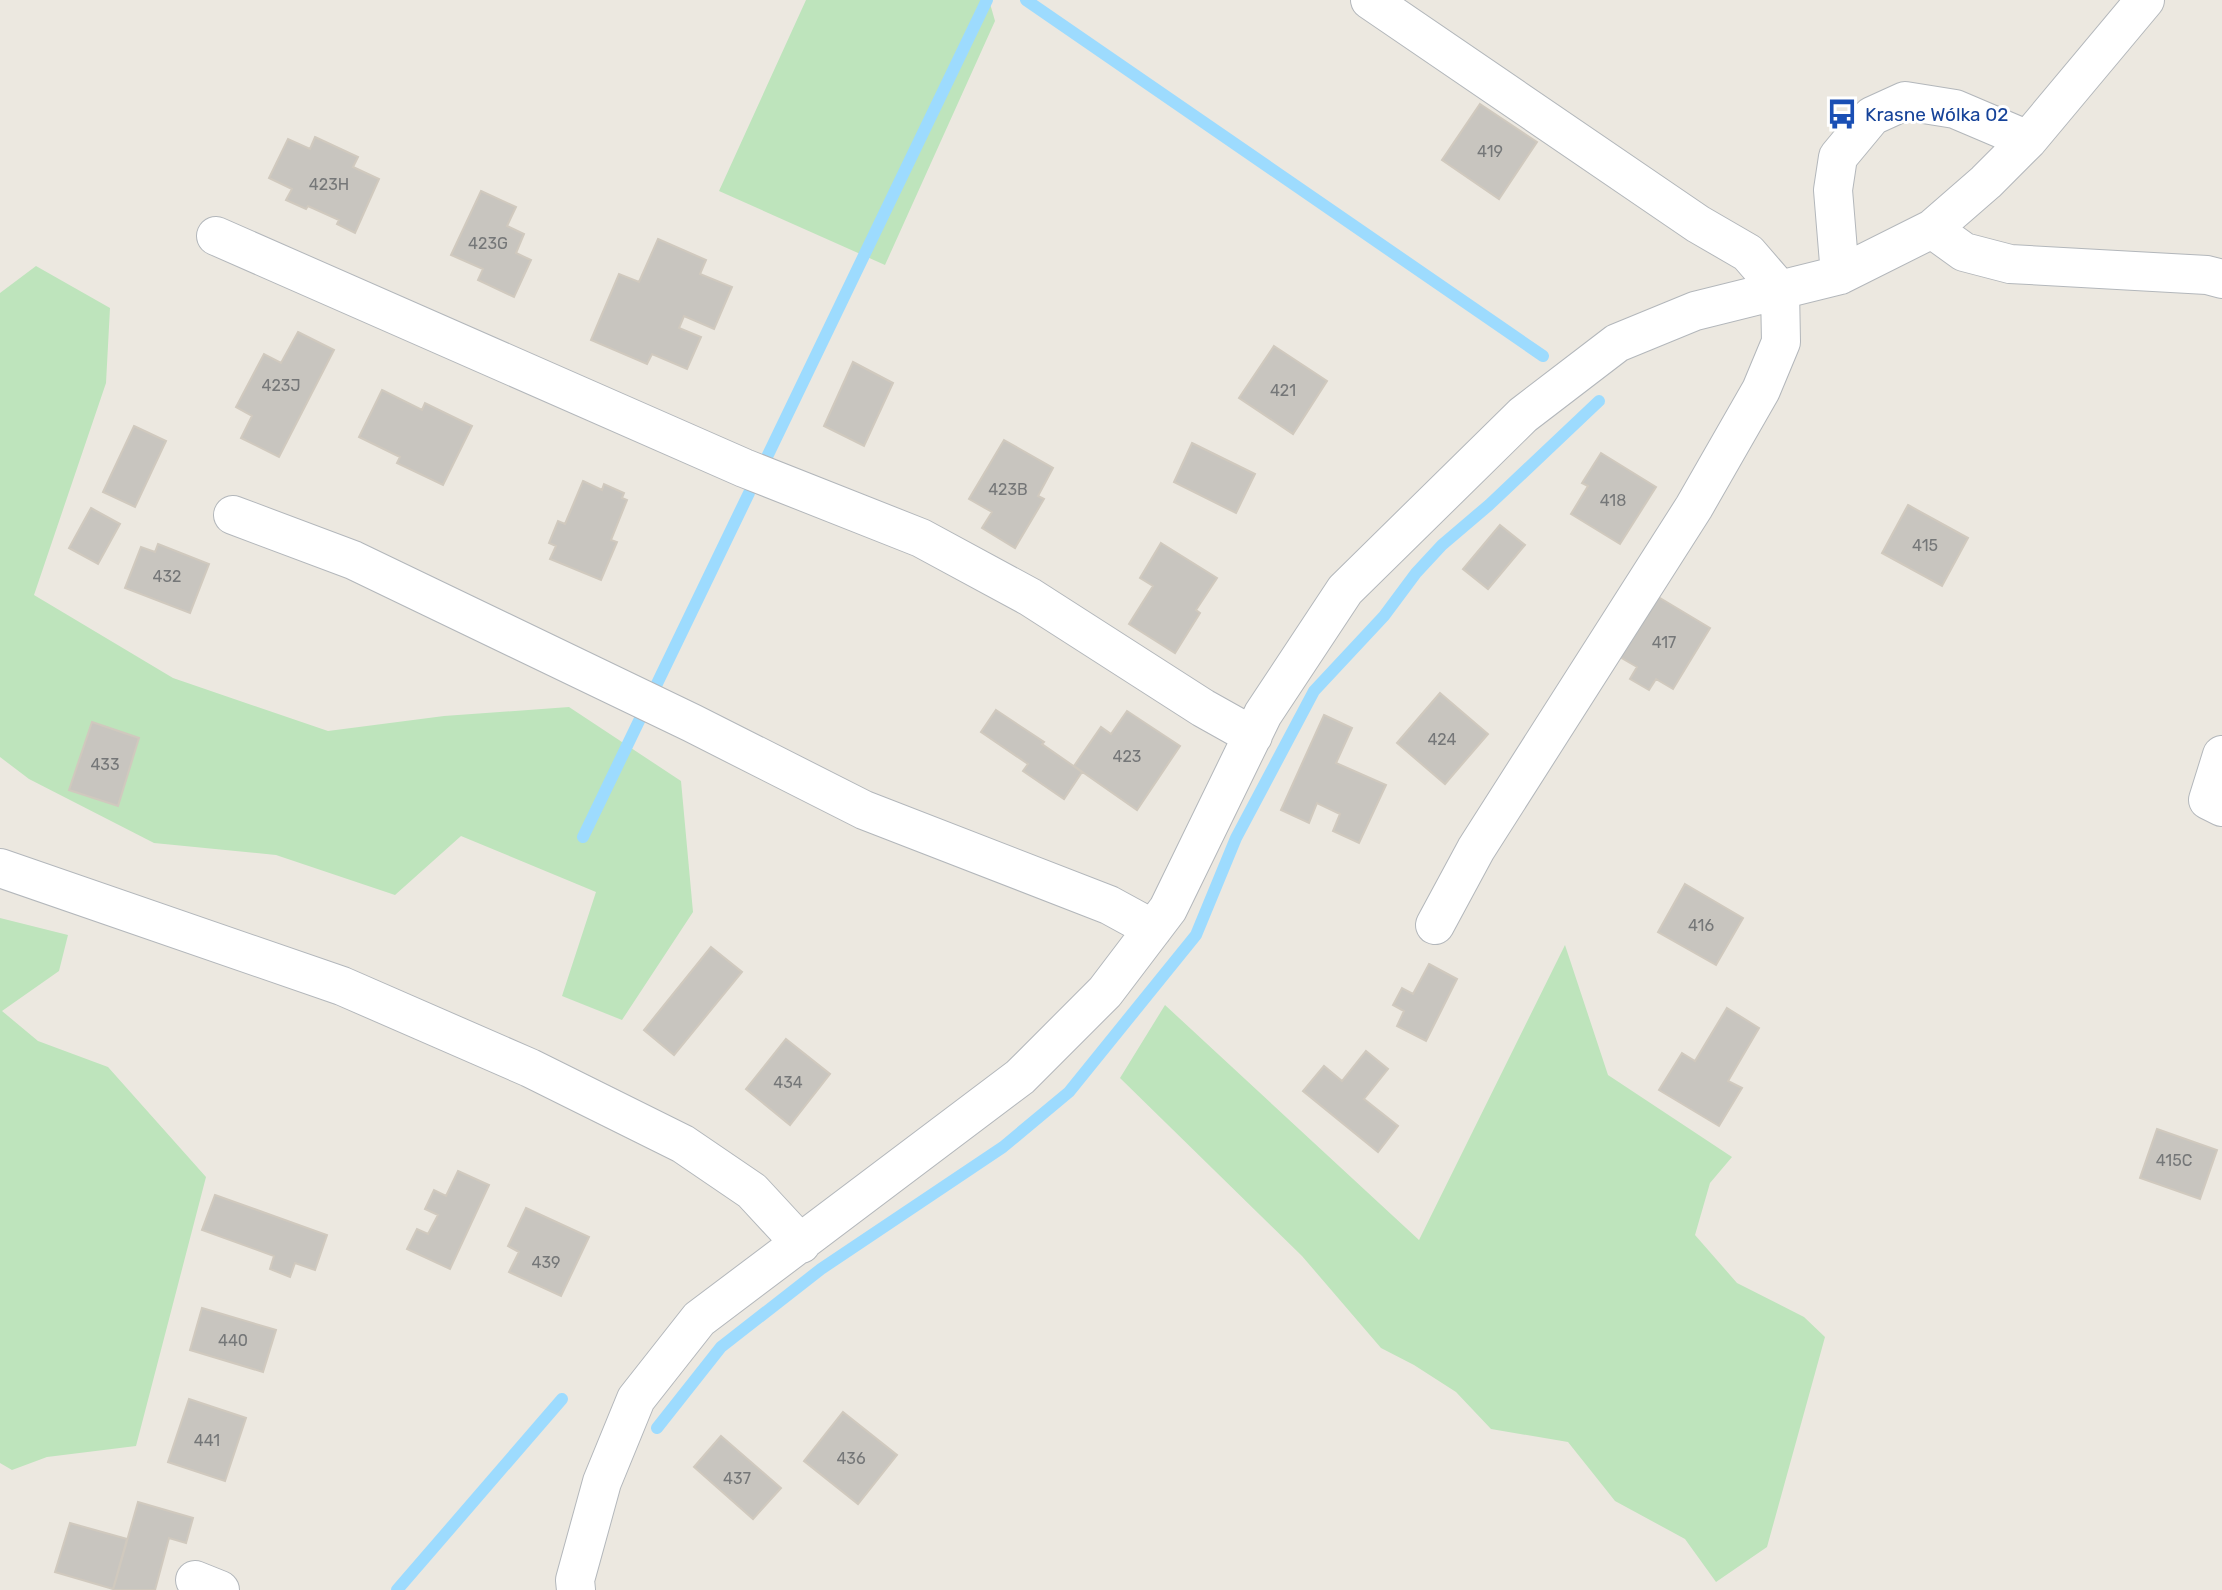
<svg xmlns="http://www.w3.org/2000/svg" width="2222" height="1590" font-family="Rubik,sans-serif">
	<rect width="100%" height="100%" fill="#ece8e0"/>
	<path fill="#bee4bc" d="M806 0H989L995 21 885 265 719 191Z
		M36 266 110 308 106 383 34 595 173 678 328 731 444 716 569 707 681 781 693 912 622 1020 562 996 596 892 461 836 395 895 276 855 154 843 29 779 0 757V293Z
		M0 918 68 935 59 971 2 1011 38 1041 108 1067 206 1177 136 1446 47 1457 12 1470 0 1463Z
		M1565 945 1608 1075 1732 1157 1710 1183 1695 1235 1737 1283 1804 1317 1825 1337 1767 1547 1716 1582 1685 1539 1615 1501 1568 1442 1491 1429 1456 1392 1414 1365 1381 1348 1302 1256 1120 1078 1165 1005 1419 1240Z"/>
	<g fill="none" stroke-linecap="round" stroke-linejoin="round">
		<path stroke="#9ddbfe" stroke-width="12" d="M1026 0 1543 356
			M766 459 987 0
			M583 837 749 493
			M657 1428 721 1347 821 1269 1003 1147 1069 1092 1196 935 1236 838 1314 691 1384 616 1416 573 1442 545 1489 505 1599 401
			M397 1590 562 1399"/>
	</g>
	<path fill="#c8c5bf" stroke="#d0c9be" stroke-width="2" d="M1480 104 1537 142 1499 199 1442 160Z
		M315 137 358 157 353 167 379 179 355 233 337 224 339 220 308 206 306 209 286 200 292 189 269 178 288 139 310 149Z
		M481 191 516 207 507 226 524 234 516 253 531 260 514 297 478 280 483 269 451 255Z
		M658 239 706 260 700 274 732 287 714 329 684 316 679 328 701 337 687 369 652 354 647 364 591 340 619 274 639 282Z
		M298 332 334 350 279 457 241 438 252 416 236 407 264 354 281 363Z
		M1274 346 1327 381 1293 434 1239 398Z
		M853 362 893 383 864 446 824 426Z
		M382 390 422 410 425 403 472 426 443 485 397 463 400 457 359 437Z
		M134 426 166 441 135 507 103 492Z
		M1004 440 1053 468 1038 496 1044 499 1015 548 982 528 992 512 969 499Z
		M1192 443 1255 474 1236 513 1174 482Z
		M1601 453 1656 487 1620 544 1571 514 1588 486 1582 483Z
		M583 481 602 490 604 484 624 493 622 498 627 500 611 540 617 542 601 580 550 559 556 546 549 543 558 521 565 524Z
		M1908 505 1968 538 1942 586 1882 553Z
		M91 508 120 524 98 564 69 548Z
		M1500 525 1525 545 1488 589 1463 569Z
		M1161 543 1217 578 1196 610 1200 613 1175 653 1129 624 1153 586 1140 578Z
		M158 544 209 564 190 613 125 588 141 547 155 552Z
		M1655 595 1710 628 1673 689 1656 679 1649 690 1630 679 1637 667 1618 656Z
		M1440 693 1488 734 1445 784 1397 743Z
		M996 710 1044 742 1042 744 1082 772 1064 799 1023 771 1028 764 981 732Z
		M1127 711 1180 746 1137 810 1074 766 1101 727 1111 734Z
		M1324 715 1352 728 1336 763 1386 785 1359 843 1333 831 1340 814 1317 803 1309 823 1281 810Z
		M92 722 139 738 118 806 69 790Z
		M1685 884 1743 918 1716 965 1658 932Z
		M711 947 742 972 674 1055 644 1030Z
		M1429 964 1457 979 1426 1041 1397 1026 1404 1011 1393 1005 1402 988 1413 994Z
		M1727 1008 1759 1028 1728 1081 1742 1088 1719 1126 1659 1090 1682 1053 1695 1061Z
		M786 1039 830 1074 790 1125 746 1089Z
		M1366 1051 1388 1069 1364 1099 1398 1126 1378 1152 1303 1091 1324 1066 1342 1081Z
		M2157 1129 2217 1150 2200 1199 2140 1178Z
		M458 1171 489 1185 450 1269 407 1249 417 1229 428 1234 438 1215 425 1209 434 1190 446 1196Z
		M215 1195 327 1235 315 1270 295 1263 290 1277 270 1269 274 1256 202 1230Z
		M526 1208 589 1237 561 1296 509 1272 519 1252 508 1246Z
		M202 1308 276 1330 263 1372 190 1350Z
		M189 1399 246 1418 225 1481 168 1462Z
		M843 1412 897 1455 858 1504 804 1461Z
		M721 1436 781 1488 753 1519 694 1467Z
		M138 1502 193 1518 186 1543 169 1538 155 1590H113Z
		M70 1523 127 1539 113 1589 55 1572Z"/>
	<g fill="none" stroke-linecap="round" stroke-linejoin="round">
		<g stroke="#b3b7bb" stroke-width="40">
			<path id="minor" d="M1370 0 1698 224 1748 253 1780 290 1781 342 1761 390 1694 507 1476 849 1435 925
				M1932 229 1964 252 2010 264 2207 275 2222 279
				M216 236 744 468 921 538 1030 597 1203 708 1253 736
				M1840 275 1833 190 1838 157 1872 116 1905 101 1955 109 2028 140
				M233 515 353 560 692 723 864 810 1109 905 1153 929
				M2222 755 2208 800 2222 807
				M0 868 342 986 530 1068 683 1144 752 1191 801 1244
				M195 1580 220 1590
				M576 1590 575 1580 602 1482 636 1399 699 1319 1020 1077 1105 992 1168 909 1263 714 1345 590 1523 415 1617 343 1695 311 1840 275 1932 229 1986 182 2028 140 2145 0"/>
		</g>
		<use href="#minor" stroke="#fff" stroke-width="38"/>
	</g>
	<defs>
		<g id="bus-bare" transform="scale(2.415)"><path d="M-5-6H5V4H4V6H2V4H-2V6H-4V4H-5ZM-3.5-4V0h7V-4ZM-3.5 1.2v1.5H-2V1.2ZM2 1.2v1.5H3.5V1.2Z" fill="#1a4fb4" stroke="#fff" stroke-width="2.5" paint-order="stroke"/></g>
	</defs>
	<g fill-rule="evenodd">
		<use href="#bus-bare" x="1842" y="114"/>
	</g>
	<g text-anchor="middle" stroke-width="6" stroke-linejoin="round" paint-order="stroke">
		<g font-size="16" fill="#757778">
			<text x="1490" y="157">419</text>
			<text x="329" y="190">423H</text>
			<text x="488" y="249">423G</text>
			<text x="281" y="391">423J</text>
			<text x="1283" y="396">421</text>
			<text x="1008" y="495">423B</text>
			<text x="1613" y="506">418</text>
			<text x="1925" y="551">415</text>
			<text x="167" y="582">432</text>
			<text x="1664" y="648">417</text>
			<text x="1442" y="745">424</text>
			<text x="1127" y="762">423</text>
			<text x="105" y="770">433</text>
			<text x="1701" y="931">416</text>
			<text x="788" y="1088">434</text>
			<text x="2174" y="1166">415C</text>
			<text x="546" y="1268">439</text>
			<text x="233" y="1346">440</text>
			<text x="207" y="1446">441</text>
			<text x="851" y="1464">436</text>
			<text x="737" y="1484">437</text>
		</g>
		<g font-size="19" fill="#164399" stroke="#fff" text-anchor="start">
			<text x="1865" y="121">Krasne Wólka 02</text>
		</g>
	</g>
</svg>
